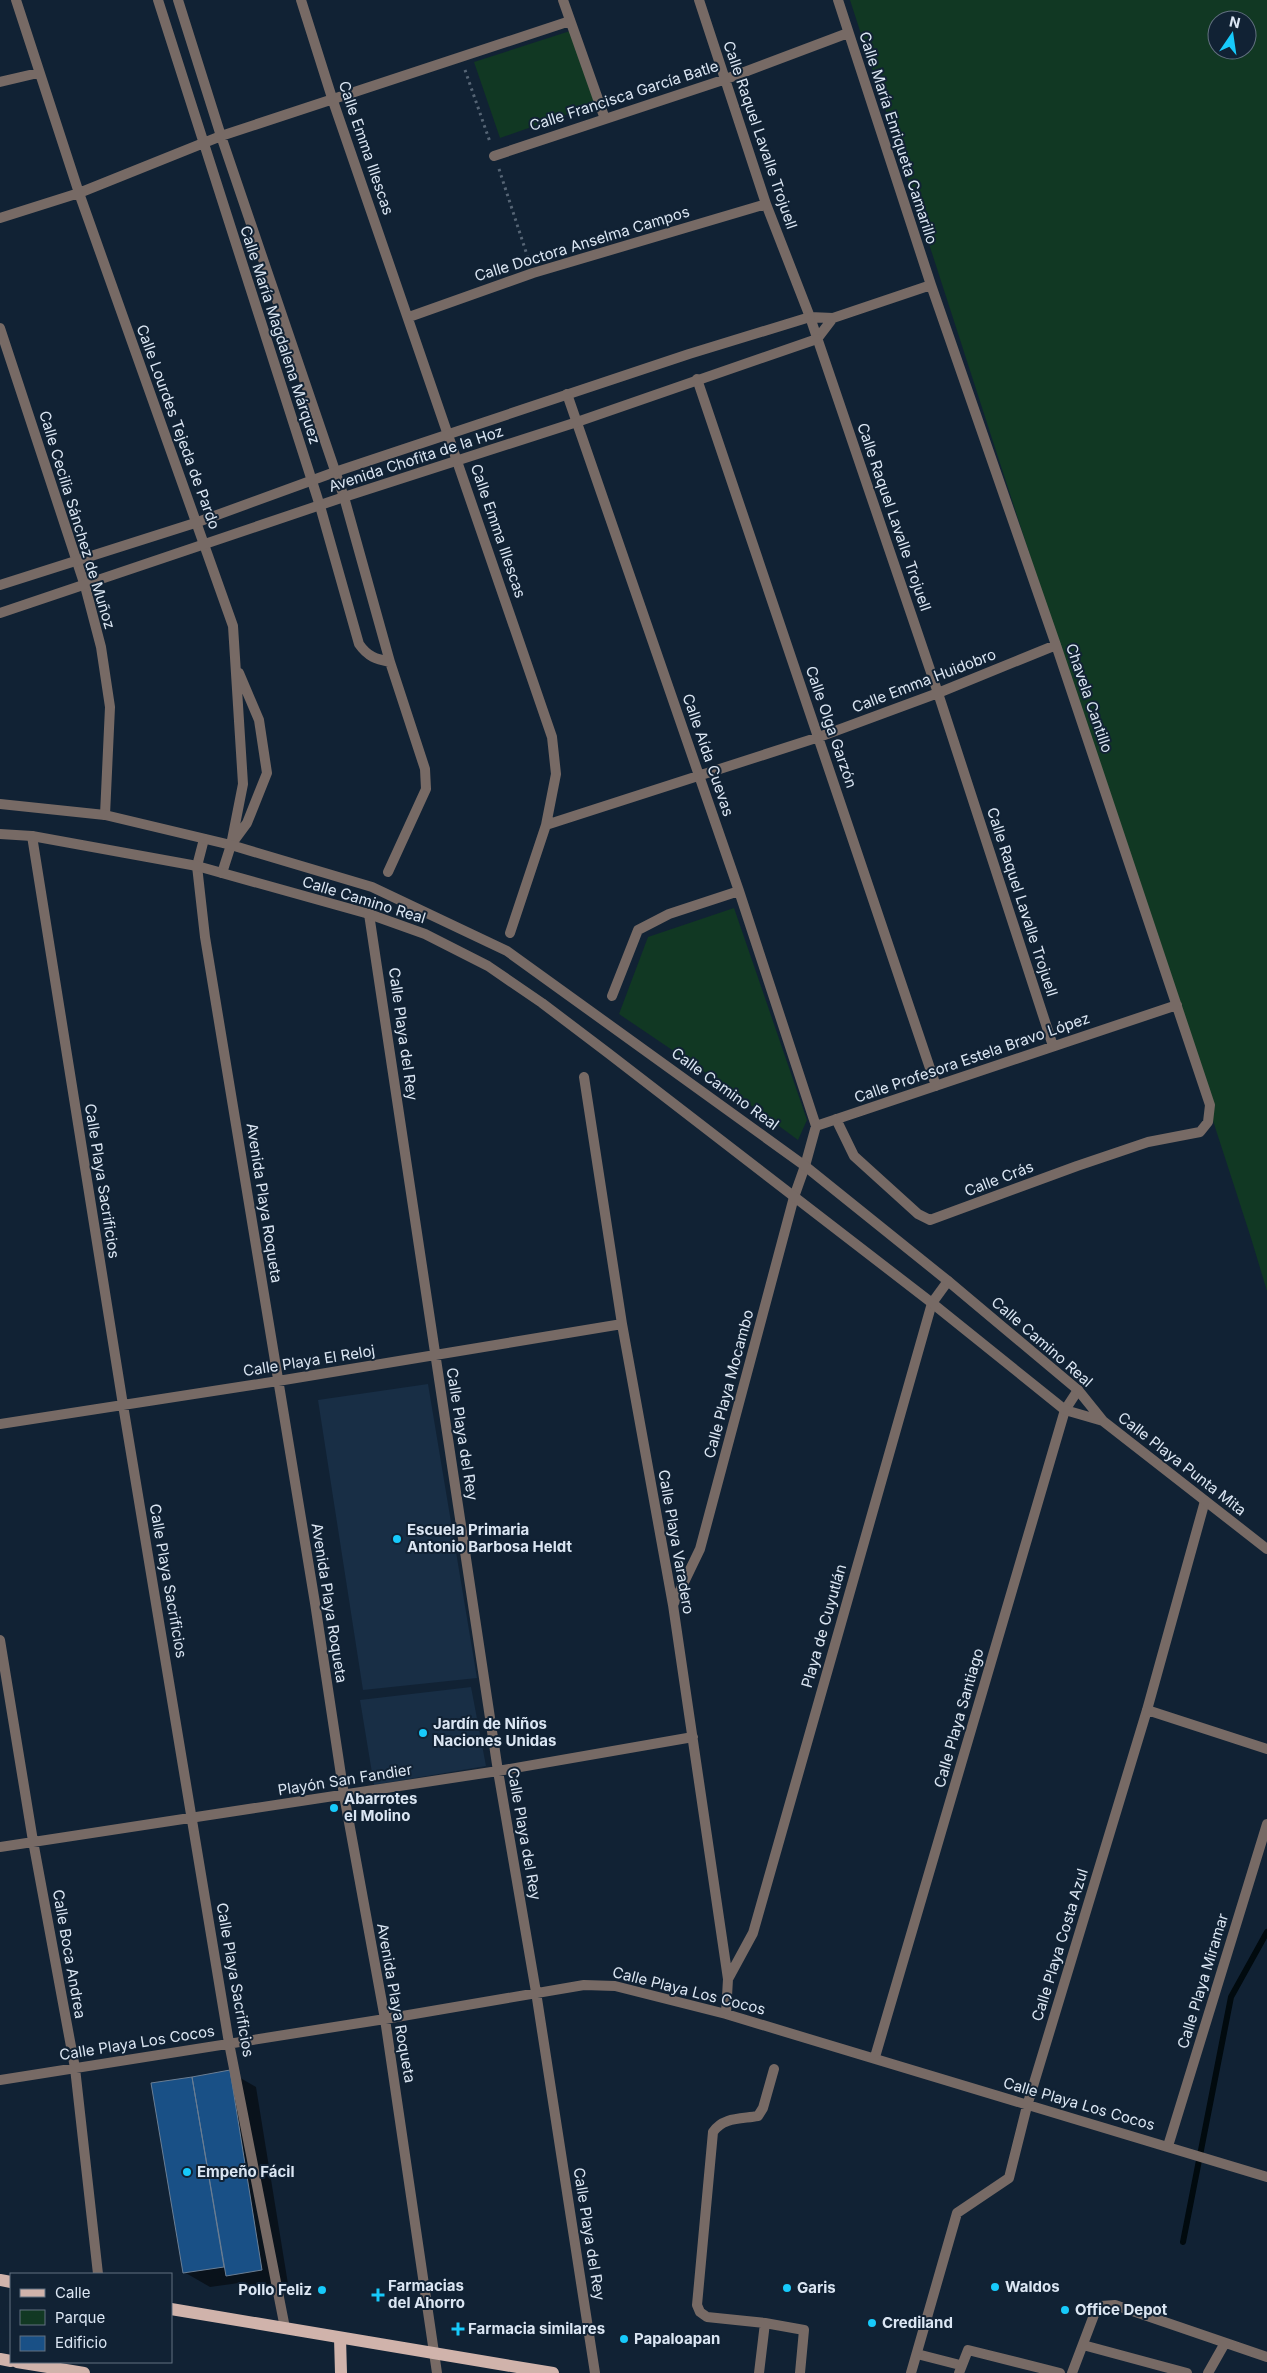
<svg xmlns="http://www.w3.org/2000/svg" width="1267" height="2373" font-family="Inter,sans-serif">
	<rect width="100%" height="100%" fill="#112234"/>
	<path fill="#182e45" d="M428 1384 477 1678 363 1690 318 1400Z
		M471 1687 486 1766 374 1785 360 1700Z"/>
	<path fill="#113823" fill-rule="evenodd" d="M850 0H1267V1291L1251 1238ZM1217 20H1247V50H1217Z
		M570 31 597 104 500 138 474 62Z
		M734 908 807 1120 798 1140 718 1081 619 1014 648 937Z"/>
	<path fill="#0007" d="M230 2072 256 2087 288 2284 253 2290 239 2283 210 2287 184 2272 153 2084Z"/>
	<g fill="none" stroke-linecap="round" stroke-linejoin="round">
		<path stroke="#010a0e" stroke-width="6" d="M1183 2242 1231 1997 1267 1932"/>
	</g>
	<path fill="#195086" stroke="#6a7e94" d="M230 2070 262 2270 226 2276 192 2077Z
		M192 2077 224 2267 183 2273 151 2083Z"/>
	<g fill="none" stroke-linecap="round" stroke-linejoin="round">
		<path stroke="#566575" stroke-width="3" stroke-dasharray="2.5 4" stroke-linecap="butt" d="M465 70 490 142
			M499 169 528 258"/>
		<path stroke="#776a65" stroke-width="10" d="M774 2069 763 2108 758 2116C741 2119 723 2117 713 2132L697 2305 700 2312 707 2317 765 2323 804 2330 800 2373
			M1083 2345 1187 2373
			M917 2354 960 2365
			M759 2373 765 2323
			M959 2373 968 2350 1060 2373
			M1072 2373 1094 2315 1101 2306 1115 2305 1267 2357
			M1208 2373 1225 2343"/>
		<path stroke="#776a65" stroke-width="10" d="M16 0 79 193 233 626 243 784 231 845 222 873
			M158 0 320 506 359 644C368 657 376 659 390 662
			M178 0 221 136 344 497 390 662 425 769 426 789 388 872
			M301 0 333 101 552 737 556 774 546 825 510 933
			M563 0 605 119
			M699 0 766 204 810 317 938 693 1053 1046
			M0 82 38 73
			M494 156 726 79 848 33
			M0 218 79 193 221 136 570 21
			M409 317 533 273 766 204
			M810 317 833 318 931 285
			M0 328 85 586 101 647 110 707 105 815
			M817 339 833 318
			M697 379 936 1086
			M567 394 739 891 816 1126
			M546 825 819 737 938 693 1056 645
			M32 836 123 1405 229 2043 285 2328
			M204 839 197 866 205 937 315 1603 344 1795 385 2019 437 2373
			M233 842 247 823 267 773 259 720 239 673
			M369 914 498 1771 536 1992 595 2373
			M612 996 638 930 669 914 739 891
			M584 1077 622 1324 673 1605 728 1979 726 2014
			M836 1119 854 1156 918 1214 930 1220 1077 1166 1148 1142 1200 1132 1208 1122 1210 1105 1056 645 931 285 838 0
			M0 1424 278 1381 622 1324
			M673 1605 700 1549 794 1197 805 1166 816 1126 1177 1005
			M0 1640 33 1841 75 2068 98 2274
			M1147 1710 1267 1749
			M0 1847 498 1771 693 1737
			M728 1979 753 1933 932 1303 948 1281
			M875 2057 1065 1410 1078 1390
			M0 2080 385 2019 584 1985 615 1986 726 2014 1267 2177
			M1168 2146 1267 1824
			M911 2373 957 2213 1009 2178 1027 2106 1147 1710 1205 1501"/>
		<path stroke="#776a65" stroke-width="10" d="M0 585 195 523 335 472 689 354 810 317
			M0 613 344 497 577 422 817 339
			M0 804 105 815 231 845 372 887 507 951 805 1166 948 1281 1078 1390 1103 1421 1267 1549
			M0 834 32 836 197 866 369 914 425 934 488 966 542 1003 608 1053 932 1303 1065 1410 1103 1421"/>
		<path stroke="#d0b3ab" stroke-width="12" d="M0 2280 11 2282
			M171 2309 553 2373
			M340 2338 341 2373
			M0 2359 11 2361
			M17 2362 84 2373"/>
	</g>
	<g fill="#17cafb" stroke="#112234" stroke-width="2">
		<circle cx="397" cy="1539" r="5"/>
		<circle cx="423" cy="1733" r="5"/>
		<circle cx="334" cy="1808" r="5"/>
		<circle cx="187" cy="2172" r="5"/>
		<circle cx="995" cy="2287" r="5"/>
		<circle cx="787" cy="2288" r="5"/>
		<circle cx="322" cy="2290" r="5"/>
		<path d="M375.5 2287.5h5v5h5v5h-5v5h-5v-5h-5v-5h5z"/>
		<circle cx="1065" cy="2310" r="5"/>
		<circle cx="872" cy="2323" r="5"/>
		<path d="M455.5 2321.5h5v5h5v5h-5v5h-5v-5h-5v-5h5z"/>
		<circle cx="624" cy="2339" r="5"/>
	</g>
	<g text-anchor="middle" stroke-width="4" stroke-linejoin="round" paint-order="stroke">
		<g font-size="15" fill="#dbe6f3" stroke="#112234">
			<text transform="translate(624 96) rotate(-18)" y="5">Calle Francisca García Batle</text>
			<text transform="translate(760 135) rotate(71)" y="5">Calle Raquel Lavalle Trojuell</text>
			<text transform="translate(898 138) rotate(72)" y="5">Calle María Enriqueta Camarillo</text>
			<text transform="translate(366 148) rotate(71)" y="5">Calle Emma Illescas</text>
			<text transform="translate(582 244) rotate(-17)" y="5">Calle Doctora Anselma Campos</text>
			<text transform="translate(280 335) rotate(72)" y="5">Calle María Magdalena Márquez</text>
			<text transform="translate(178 427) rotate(70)" y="5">Calle Lourdes Tejeda de Pardo</text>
			<text transform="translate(416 459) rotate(-18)" y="5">Avenida Chofita de la Hoz</text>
			<text transform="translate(894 517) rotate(71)" y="5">Calle Raquel Lavalle Trojuell</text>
			<text transform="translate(77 520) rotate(73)" y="5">Calle Cecilia Sánchez de Muñoz</text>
			<text transform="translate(498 531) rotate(71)" y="5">Calle Emma Illescas</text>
			<text transform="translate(924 681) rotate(-21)" y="5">Calle Emma Huidobro</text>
			<text transform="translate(1089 698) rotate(71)" y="5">Chavela Cantillo</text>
			<text transform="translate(831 727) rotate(71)" y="5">Calle Olga Garzón</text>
			<text transform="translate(708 755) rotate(71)" y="5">Calle Aída Cuevas</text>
			<text transform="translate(364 900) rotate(17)" y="5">Calle Camino Real</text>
			<text transform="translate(1022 902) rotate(72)" y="5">Calle Raquel Lavalle Trojuell</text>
			<text transform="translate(403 1034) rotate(82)" y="5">Calle Playa del Rey</text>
			<text transform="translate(972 1058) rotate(-19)" y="5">Calle Profesora Estela Bravo López</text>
			<text transform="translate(725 1089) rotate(36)" y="5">Calle Camino Real</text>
			<text transform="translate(999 1179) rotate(-21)" y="5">Calle Crás</text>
			<text transform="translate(102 1181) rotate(81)" y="5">Calle Playa Sacrificios</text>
			<text transform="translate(264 1203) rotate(81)" y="5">Avenida Playa Roqueta</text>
			<text transform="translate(1042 1342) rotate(41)" y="5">Calle Camino Real</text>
			<text transform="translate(309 1361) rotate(-9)" y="5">Calle Playa El Reloj</text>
			<text transform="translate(729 1384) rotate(-75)" y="5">Calle Playa Mocambo</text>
			<text transform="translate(462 1434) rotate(81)" y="5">Calle Playa del Rey</text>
			<text transform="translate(1182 1464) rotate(38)" y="5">Calle Playa Punta Mita</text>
			<text transform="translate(676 1542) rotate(80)" y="5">Calle Playa Varadero</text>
			<text transform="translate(168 1581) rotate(80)" y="5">Calle Playa Sacrificios</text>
			<text transform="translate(329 1603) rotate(81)" y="5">Avenida Playa Roqueta</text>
			<text transform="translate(824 1626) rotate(-74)" y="5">Playa de Cuyutlán</text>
			<text transform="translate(959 1718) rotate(-74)" y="5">Calle Playa Santiago</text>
			<text transform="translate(345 1780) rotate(-9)" y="5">Playón San Fandier</text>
			<text transform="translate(524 1834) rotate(80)" y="5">Calle Playa del Rey</text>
			<text transform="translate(1060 1945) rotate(-73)" y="5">Calle Playa Costa Azul</text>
			<text transform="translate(69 1954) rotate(80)" y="5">Calle Boca Andrea</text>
			<text transform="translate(235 1980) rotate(80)" y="5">Calle Playa Sacrificios</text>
			<text transform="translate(1203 1981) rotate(-73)" y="5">Calle Playa Miramar</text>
			<text transform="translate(689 1991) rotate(14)" y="5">Calle Playa Los Cocos</text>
			<text transform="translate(396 2003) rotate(80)" y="5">Avenida Playa Roqueta</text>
			<text transform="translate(137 2043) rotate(-9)" y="5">Calle Playa Los Cocos</text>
			<text transform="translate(1079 2104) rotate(16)" y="5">Calle Playa Los Cocos</text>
			<text transform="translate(589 2234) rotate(81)" y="5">Calle Playa del Rey</text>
		</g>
		<g font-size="15" font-weight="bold" fill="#dbe6f3" stroke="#112234" text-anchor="start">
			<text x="407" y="1535">Escuela Primaria<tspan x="407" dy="17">Antonio Barbosa Heldt</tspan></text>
			<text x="433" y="1729">Jardín de Niños<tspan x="433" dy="17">Naciones Unidas</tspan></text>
			<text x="344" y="1804">Abarrotes<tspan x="344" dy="17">el Molino</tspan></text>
			<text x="197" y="2177">Empeño Fácil</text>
			<text x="388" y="2291">Farmacias<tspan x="388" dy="17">del Ahorro</tspan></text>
			<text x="1005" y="2292">Waldos</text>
			<text x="797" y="2293">Garis</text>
			<text x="312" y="2295" text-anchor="end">Pollo Feliz</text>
			<text x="1075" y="2315">Office Depot</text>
			<text x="882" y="2328">Crediland</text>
			<text x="468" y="2334">Farmacia similares</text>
			<text x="634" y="2344">Papaloapan</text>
		</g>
	</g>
	<rect x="10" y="2273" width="162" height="90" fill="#112234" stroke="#627080"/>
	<rect x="20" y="2289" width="25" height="8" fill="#d0b3ab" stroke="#627080"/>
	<text x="55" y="2298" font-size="15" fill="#dbe6f3">Calle</text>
	<rect x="20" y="2310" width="25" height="15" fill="#113823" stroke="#627080"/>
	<text x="55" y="2323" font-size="15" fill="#dbe6f3">Parque</text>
	<rect x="20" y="2336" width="25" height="15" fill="#195086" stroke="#627080"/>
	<text x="55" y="2348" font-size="15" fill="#dbe6f3">Edificio</text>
	<g transform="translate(1232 35) rotate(13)"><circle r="24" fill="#112234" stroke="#627080"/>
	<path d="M0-4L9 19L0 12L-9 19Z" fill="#17cafb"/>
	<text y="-8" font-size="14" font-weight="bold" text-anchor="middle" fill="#dbe6f3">N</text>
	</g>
</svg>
